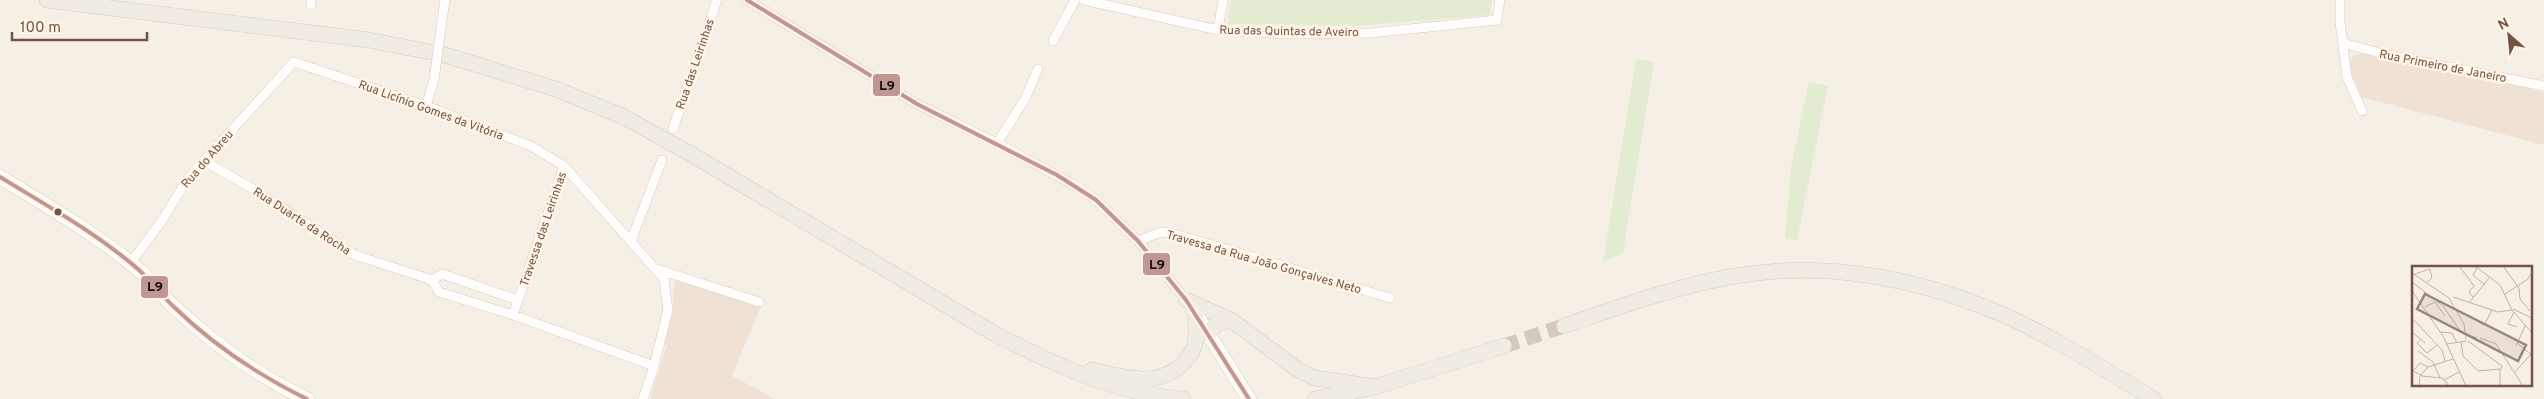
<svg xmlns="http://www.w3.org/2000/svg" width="2544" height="399" font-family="Overpass,sans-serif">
	<rect width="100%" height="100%" fill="#f6efe6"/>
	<path fill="#efe1d3" d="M2363 54 2544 92V145L2362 97 2350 70 2349 62 2354 55Z
		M675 279 761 306 732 376 775 399H650L667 345 663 343 672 316Z"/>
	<path fill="#e2ecd1" d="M1231 0H1492L1490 15 1355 26 1227 24Z
		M1636 59 1654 62 1623 253 1603 262Z
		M1809 82 1828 86 1797 240 1785 239 1791 167Z"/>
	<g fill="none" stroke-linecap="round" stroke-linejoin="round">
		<path stroke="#d5c8be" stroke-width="15" stroke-dasharray="15 8" stroke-linecap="butt" d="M1504 346 1564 326"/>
		<g stroke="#d7ccc4" stroke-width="10">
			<path id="street" d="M311 0V5
				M747 0 917 104 997 143 1078 187 1096 200 1138 241 1186 300
				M1084 0 1218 30 1289 34 1371 33 1497 20 1500 0
				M2340 0V22L2347 77 2362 111
				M441 28 445 0
				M1218 30 1223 0
				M1053 41 1075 0
				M2343 43 2384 54 2544 86
				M426 106 434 80
				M673 129 717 0
				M997 143 1025 99 1038 69
				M204 161 253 189 355 255 432 280
				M631 241 662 160
				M1138 241 1161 232 1175 234 1390 298
				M130 264 163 219 188 178 294 62 426 106 531 146 564 166 664 279 668 310 654 366 643 399
				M657 269 759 302
				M518 300 442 274 432 280 439 292 513 315 654 366
				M513 315 564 166"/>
		</g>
		<g stroke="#d6cbc3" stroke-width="15">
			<path id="secondary" d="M0 177C48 206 96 234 139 270 151 281 161 294 173 306 213 343 257 376 307 399
				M1194 311 1249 399"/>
		</g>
		<g stroke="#d5cac4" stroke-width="16">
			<path id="primary" d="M47 0 369 40 445 55 556 89 624 117 689 153 995 334C1055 365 1115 393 1183 399
				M1186 300 1231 320 1298 370 1315 378 1375 387
				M1564 326C1620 307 1676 286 1735 276 1828 260 1923 279 2008 317 2059 340 2106 371 2154 399
				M1209 334 1216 324 1231 320
				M1092 370C1124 377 1158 389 1183 363 1188 359 1194 350 1195 343 1197 334 1195 322 1196 313
				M1315 399 1375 387 1504 346"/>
		</g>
		<use href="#street" stroke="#fefdfb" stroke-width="9"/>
		<use href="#secondary" stroke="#fefdfb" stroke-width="14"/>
		<use href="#primary" stroke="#f1ece3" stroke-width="15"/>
		<g stroke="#d7ccc4" stroke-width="10" stroke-linecap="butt">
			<path id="street-bridge" d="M434 80 441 28"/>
		</g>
		<use href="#street-bridge" stroke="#fefdfb" stroke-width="9"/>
		<g stroke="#fff4e6" stroke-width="8">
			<path id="bus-1" d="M747 0 917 104 1057 175 1096 200 1138 241 1186 300 1249 399
				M0 177C47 206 97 233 139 270 151 281 161 295 173 306 212 344 258 375 307 399"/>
		</g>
		<use href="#bus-1" stroke="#c19793" stroke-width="4"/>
	</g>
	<circle fill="#725548" stroke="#fff4e6" stroke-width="2" cx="58" cy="212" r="4.5"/>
	<g text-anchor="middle" stroke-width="5" stroke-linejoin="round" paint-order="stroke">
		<g font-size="12" fill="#725548" stroke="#fff4e6">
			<text transform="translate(1289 31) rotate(1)" y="4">Rua das Quintas de Aveiro</text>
			<text transform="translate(695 64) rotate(-71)" y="4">Rua das Leirinhas</text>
			<text transform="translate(2443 66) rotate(11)" y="4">Rua Primeiro de Janeiro</text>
			<text transform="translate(431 110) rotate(20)" y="4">Rua Licínio Gomes da Vitória</text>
			<text transform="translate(207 159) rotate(-49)" y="4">Rua do Abreu</text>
			<text transform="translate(302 221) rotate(33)" y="4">Rua Duarte da Rocha</text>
			<text transform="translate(543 229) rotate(-71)" y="4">Travessa das Leirinhas</text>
			<text transform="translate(1264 262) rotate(16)" y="4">Travessa da Rua João Gonçalves Neto</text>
		</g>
	</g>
	<g transform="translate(2412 266)">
		<rect width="120" height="120" fill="#f6efe6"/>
		<path fill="none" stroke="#c1b1a7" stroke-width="1" d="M47 0 62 20 57 26 61 31M63 0 88 19 100 44 120 67M91 0 107 22 108 33 118 45M65 2 61 9 73 19M0 7 37 32 52 58 54 73M3 8 18 3 20 12 15 16M0 16 31 40 49 66 65 72M0 25 31 70 54 120M93 28 116 13 120 6M41 31 86 46 100 44M57 37 77 12M13 41 23 36 33 50M101 43 120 52M102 46 96 58 105 61M55 49 72 59 80 44M0 52 30 84 33 95M0 66 13 77M29 66 40 67 45 77M68 72 84 78 111 120M9 73 5 77 15 87 25 79M49 76 51 90 66 105 89 103 90 100 56 75M105 77 120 89M34 78 55 75M104 80 113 60M6 85 21 96 28 112M0 104 10 110 30 112 37 120M1 105 8 97 16 101M103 106 119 88M32 114 47 106M7 120 8 110 16 101 41 93M88 120V104"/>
		<path fill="#9b867a" fill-opacity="0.15" stroke="#9b867a" stroke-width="2.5" d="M13 28 114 79 106 95 5 43Z"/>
		<rect width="120" height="120" fill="none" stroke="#725548" stroke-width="2.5"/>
	</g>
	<g stroke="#fff4e6" stroke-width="2">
		<rect x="872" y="73" width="29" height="24" rx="5" fill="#c19793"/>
		<rect x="1142" y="252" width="29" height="24" rx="5" fill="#c19793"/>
		<rect x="140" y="275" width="29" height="24" rx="5" fill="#c19793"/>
	</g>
	<g font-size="14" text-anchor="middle" font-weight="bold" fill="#111">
		<text x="887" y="90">L9</text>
		<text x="1157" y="269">L9</text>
		<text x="155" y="291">L9</text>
	</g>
	<g transform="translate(2509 35) rotate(333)" stroke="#fff4e6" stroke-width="4" paint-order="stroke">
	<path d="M0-4L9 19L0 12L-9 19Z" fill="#725548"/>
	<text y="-8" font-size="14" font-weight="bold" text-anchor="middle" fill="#725548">N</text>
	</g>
	<path d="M12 32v8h135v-8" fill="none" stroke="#725548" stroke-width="2.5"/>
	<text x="20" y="32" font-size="15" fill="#725548" stroke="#fff4e6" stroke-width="4" paint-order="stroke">100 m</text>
</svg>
